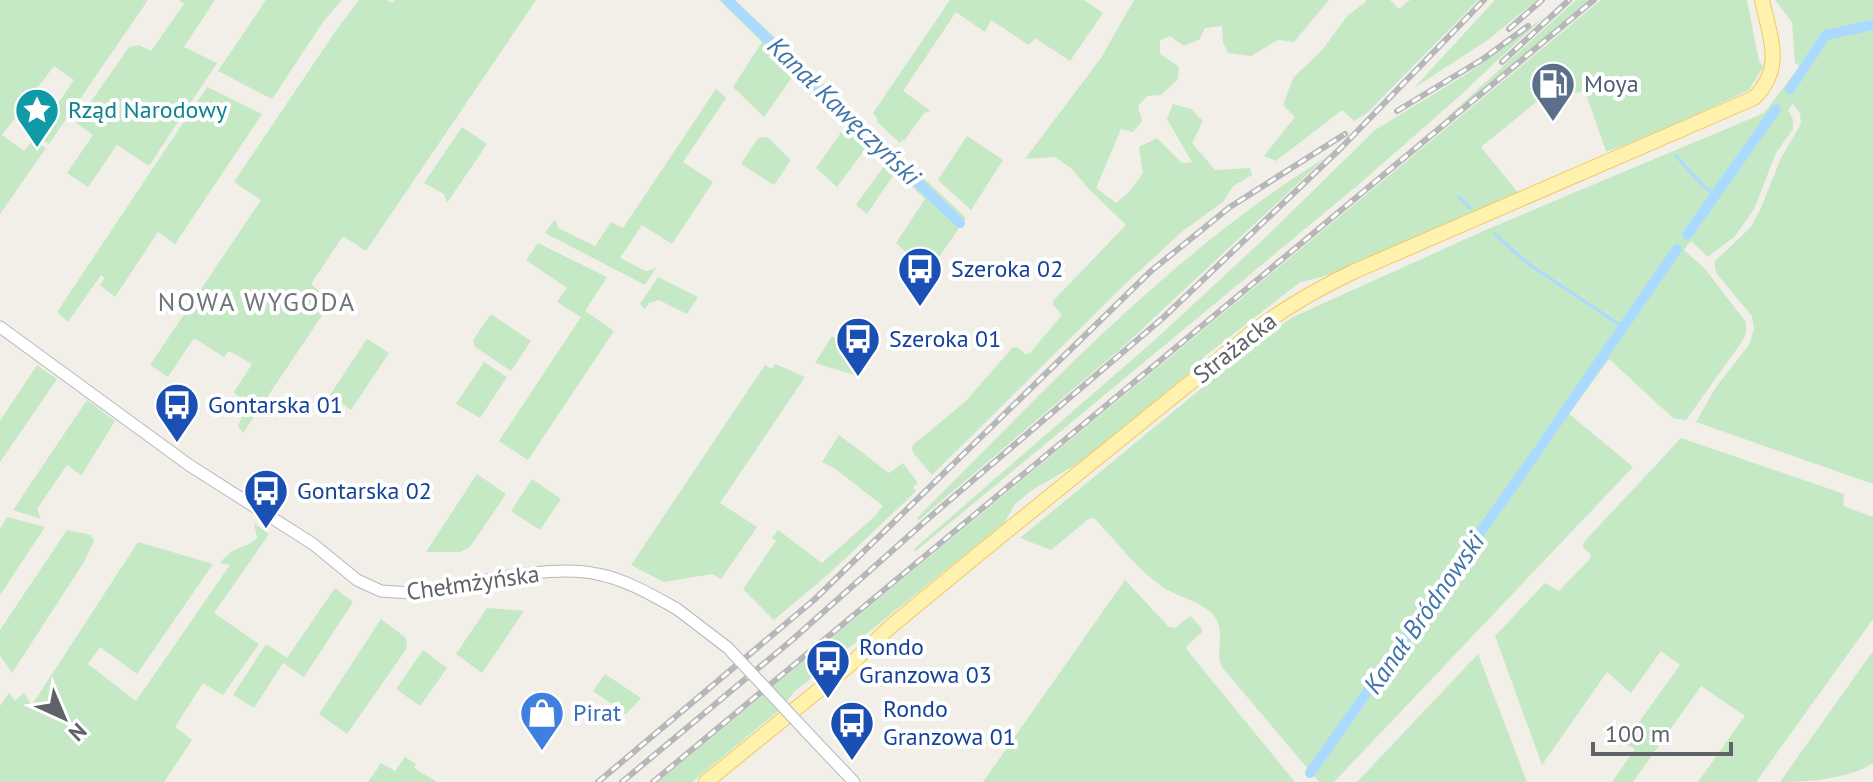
<svg xmlns="http://www.w3.org/2000/svg" width="1873" height="782" font-family="'PT Sans',sans-serif">
	<rect width="100%" height="100%" fill="#f1efe8"/>
	<path fill="#c5e8c5" d="M0 0H148L49 144 36 135 74 80 54 66 2 135 24 151 33 140 46 148 0 214Z
		M179 0H215L184 47 217 63 149 166 117 145 88 187 67 173 93 135 76 123 129 47 139 45 151 51 184 4Z
		M266 0H342L323 22 272 99 218 71Z
		M359 0H386L392 3 395 0H536L366 251 343 236 311 284 331 302 243 433 238 426 247 405 234 392 252 364 229 351 224 357 194 338 168 377 150 365 261 200 234 182 335 32Z
		M719 0H735L966 218 932 267 925 271 896 243 925 199 896 171 867 214 856 205 887 162 869 144 837 187 816 168 847 124 795 73 764 117 733 87 762 42Z
		M950 0H1084L1103 13 1070 61 1035 38 1029 45 991 20 985 32 956 12 903 91 931 111 924 113 904 141 902 139 900 143 877 122V118L873 113Z
		M1134 0H1329L1294 42 1278 40 1251 56 1228 53 1223 42 1222 26 1205 28 1200 39 1184 46 1170 36 1160 40V54L1179 67 1178 79 1161 95 1147 96 1138 106 1142 121 1133 132 1121 129 1096 188 1116 203 1129 192 1143 173 1139 147 1157 138 1182 163 1192 162 1167 119 1173 104 1191 109 1203 121 1192 143 1215 170 1250 168 1252 175 1233 186 1223 202 1184 230 1123 286 932 475 914 454 912 448 914 444 966 401 1012 348 1017 347 1025 354 1030 353 1062 315 1053 305V301L1126 225 1088 188 1072 169 1055 157 1025 159 1101 58Z
		M1366 0H1390L1399 9 1410 0H1478L1367 113 1354 121 1342 110 1276 161 1264 156 1295 117 1283 105 1293 78 1323 49 1348 15 1366 2Z
		M1495 0H1537L1489 39 1414 88Z
		M1576 0H1590L1433 130Z
		M1601 0H1747L1759 61 1763 67 1749 90 1648 137 1608 151H1606L1585 91 1540 99 1481 147 1519 194 1335 273 1299 283 1205 356 1188 374 1079 463 1032 490 1015 504 1004 523 794 692 782 708 692 782H658Z
		M1775 0H1873V484L1696 422 1716 387 1749 345 1754 329 1752 316 1716 273 1714 262 1751 227 1761 208 1781 158 1801 124 1800 113 1793 104 1788 110 1793 119V129L1776 153 1754 209 1735 236 1708 257 1691 241 1684 250 1705 269 1746 322V333L1741 343 1686 420 1673 418 1609 359 1569 414 1633 467 1334 782H1319L1221 666C1216 651 1225 630 1215 617 1202 600 1178 598 1161 586 1136 568 1116 541 1095 519L1090 518 1051 550 1020 538 1265 336 1293 317 1488 229 1764 113 1800 66 1795 63 1792 22Z
		M1545 16 1453 102 1358 185 916 551 914 549 1156 339 1266 237 1375 130 1470 72Z
		M207 87 262 114 175 244 158 232 115 297 100 285 105 278 101 275 68 322 57 312Z
		M716 89 726 98 683 162 713 182 672 244 642 225 620 258 646 271 656 268 645 285 545 233 555 219 558 228 595 246 611 222 623 228Z
		M462 127 487 144 447 203 444 194 424 183Z
		M967 136 1003 160 971 210 938 180Z
		M767 137 791 160 774 185 741 164 758 138Z
		M1325 158 1125 345 919 520 917 518C1046 389 1170 254 1325 158Z
		M538 243 607 277 585 311 614 331 528 460 499 441 581 317 557 302 567 288 526 260Z
		M658 277 698 297 687 314 659 300 649 303 645 309 640 304Z
		M491 314 531 341 511 371 475 347 473 340Z
		M832 336 869 361 858 376 815 363Z
		M367 339 389 353 351 410 330 395Z
		M484 362 507 377 480 418 456 404Z
		M775 364 805 377 720 503 757 527 721 579 712 574 664 582 631 565 765 365 772 369Z
		M37 365 57 379 0 462V421Z
		M87 400 115 421 84 471 81 475 67 465 37 509 41 519 13 510Z
		M839 435 889 473 903 463 918 483 913 487 916 491 833 570 774 620 743 589 776 541 772 538 778 530 822 563 874 517 883 506 837 470 822 462Z
		M1681 438 1844 494 1843 506 1873 517V619L1756 782H1698L1745 716 1701 686 1633 782H1612L1635 749 1624 743 1680 665 1661 651 1631 693 1607 672 1542 765 1495 636 1545 583 1559 591 1590 559 1591 555 1583 547 1584 542Z
		M477 474 506 494 470 547 460 552H426Z
		M532 479 561 499 540 530 511 511Z
		M7 517 45 527 0 595V529Z
		M254 523 269 534 214 613 259 644 223 695 203 683 175 727 192 740 164 782H0V706L9 693 15 701 24 693 32 705 138 542 213 564 137 674 100 647 88 664 136 701 230 565 220 563C235 544 245 550 257 538Z
		M67 530 91 535 94 541 84 562 12 673 0 655V630Z
		M1125 580 1169 627 1175 628 1190 616 1201 627 1202 632 1187 646V650L1295 782H983Z
		M335 588 353 602 304 677 283 663 254 708 233 695 266 644 287 658Z
		M487 608 524 611 482 673 456 654Z
		M381 619 406 638 407 648 347 734 319 714Z
		M423 650 447 668 420 706 396 689Z
		M1873 651V763C1849 779 1808 782 1780 782Z
		M1478 654 1527 782H1357L1462 671Z
		M605 674 641 698 626 714 593 691Z
		M405 757 416 764 414 768 437 782H368L381 763 395 771Z"/>
	<g fill="none" stroke-linecap="round" stroke-linejoin="round">
		<path stroke="#aadaff" stroke-width="3" d="M1676 156 1704 187 1715 194
			M1459 197 1470 208
			M1495 234 1527 263 1623 327"/>
		<path stroke="#aadaff" stroke-width="10" d="M727 0 960 223
			M1790 89 1826 35 1873 25
			M1687 235 1776 109
			M1541 446 1677 249
			M1310 773 1537 452"/>
		<g stroke="#b5b8bc" stroke-width="13">
			<path id="minor" d="M0 327 189 465 313 544 357 580 381 591 412 593C464 586 547 563 597 574 625 579 652 595 677 609
				M816 742 854 782"/>
		</g>
		<g stroke="#f2c960" stroke-width="16">
			<path id="major" d="M706 782 852 663 890 627 981 552 1254 331C1286 307 1319 288 1355 271L1754 98C1785 67 1770 38 1762 0"/>
		</g>
		<use href="#minor" stroke="#fff" stroke-width="11"/>
		<use href="#major" stroke="#fff2af" stroke-width="14"/>
		<g stroke="#b6b7b8" stroke-width="6">
			<path id="rail" d="M1509 29 1542 0
				M1502 62 1569 0
				M1397 111 1483 59 1528 26
				M598 782 815 599 1151 271 1230 207 1345 134
				M622 782 792 640 930 517 1164 317 1342 147 1484 0
				M653 782 1594 0"/>
		</g>
		<use href="#rail" stroke="#fff" stroke-width="3" stroke-dasharray="9" stroke-linecap="butt"/>
		<g stroke="#b5b8bc" stroke-width="13" stroke-linecap="butt">
			<path id="minor-bridge" d="M677 609 728 648 816 742"/>
		</g>
		<use href="#minor-bridge" stroke="#fff" stroke-width="11"/>
	</g>
	<defs>
		<g id="fuel-pin" transform="scale(2.3)"><path d="M0 17L-7.5 6A9.5 9.5 0 1 1 7.5 6Z" fill="#5c6f8a" stroke="#fff"/><path d="M-5.5-6h7V0h2V4h1.3V-2.5L3-4.5l.8-.8L6-3V5H2.5V1h-1V6h-7ZM-4.2-4.7v3.2H.2V-4.7Z" fill="#fff"/></g>
		<g id="sight-pin" transform="scale(2.3)"><path d="M0 17L-7.5 6A9.5 9.5 0 1 1 7.5 6Z" fill="#0f9aa8" stroke="#fff"/><path d="M0-6L1.8-2.2L6-1.7L2.9 1.2L3.7 5.4L0 3.3L-3.7 5.4L-2.9 1.2L-6-1.7L-1.8-2.2Z" fill="#fff"/></g>
		<g id="bus-pin" transform="scale(2.3)"><path d="M0 17L-7.5 6A9.5 9.5 0 1 1 7.5 6Z" fill="#1a4fb4" stroke="#fff"/><path d="M-5-6H5V4H4V6H2V4H-2V6H-4V4H-5ZM-3.5-4V0h7V-4ZM-3.5 1.2v1.5H-2V1.2ZM2 1.2v1.5H3.5V1.2Z" fill="#fff"/></g>
		<g id="shop-pin" transform="scale(2.3)"><path d="M0 17L-7.5 6A9.5 9.5 0 1 1 7.5 6Z" fill="#3f7fe0" stroke="#fff"/><path d="M-5-2.5h2.3a2.7 3.5 0 0 1 5.4 0H5L5.5 6h-11ZM-1.5-2.5h3a1.5 2.3 0 0 0-3 0Z" fill="#fff"/></g>
	</defs>
	<g fill-rule="evenodd">
		<use href="#fuel-pin" x="1553" y="84"/>
		<use href="#sight-pin" x="37" y="110"/>
		<use href="#bus-pin" x="920" y="269"/>
		<use href="#bus-pin" x="858" y="339"/>
		<use href="#bus-pin" x="177" y="405"/>
		<use href="#bus-pin" x="266" y="491"/>
		<use href="#bus-pin" x="828" y="661"/>
		<use href="#shop-pin" x="542" y="713"/>
		<use href="#bus-pin" x="852" y="723"/>
	</g>
	<g text-anchor="middle" stroke-width="8" stroke-linejoin="round" paint-order="stroke">
		<g font-size="24" fill="#4e5e75" stroke="#fff" text-anchor="start">
			<text x="1584" y="92">Moya</text>
		</g>
		<g font-size="24" fill="#0d838f" stroke="#fff" text-anchor="start">
			<text x="68" y="118">Rząd Narodowy</text>
		</g>
		<g font-size="24" fill="#164399" stroke="#fff" text-anchor="start">
			<text x="951" y="277">Szeroka 02</text>
			<text x="889" y="347">Szeroka 01</text>
			<text x="208" y="413">Gontarska 01</text>
			<text x="297" y="499">Gontarska 02</text>
			<text x="859" y="655">Rondo<tspan x="859" dy="28">Granzowa 03</tspan></text>
			<text x="883" y="717">Rondo<tspan x="883" dy="28">Granzowa 01</tspan></text>
		</g>
		<g font-size="24" fill="#5f6368" stroke="#fff">
			<text transform="translate(1235 348) rotate(-38)" y="8">Strażacka</text>
			<text transform="translate(473 583) rotate(-8)" y="8">Chełmżyńska</text>
		</g>
		<g font-size="24" fill="#366cbe" stroke="#fff" text-anchor="start">
			<text x="573" y="721">Pirat</text>
		</g>
		<g font-size="26" font-style="italic" fill="#4174aa" stroke="#fff">
			<text transform="translate(844 111) rotate(44)" y="9">Kanał Kawęczyński</text>
			<text transform="translate(1424 613) rotate(-55)" y="9">Kanał Bródnowski</text>
		</g>
		<g font-size="26" letter-spacing="2" fill="#70757a" stroke="#fff">
			<text x="257" y="311">NOWA WYGODA</text>
		</g>
	</g>
	<g transform="translate(64 718) rotate(136)" stroke="#ffffff" stroke-width="6" paint-order="stroke">
	<path d="M0-6L14 30L0 20L-14 30Z" fill="#5f6368"/>
	<text y="-12" font-size="22" font-weight="bold" text-anchor="middle" fill="#5f6368">N</text>
	</g>
	<path d="M1593 742v12h138v-12" fill="none" stroke="#5f6368" stroke-width="4"/>
	<text x="1605" y="742" font-size="24" fill="#5f6368" stroke="#ffffff" stroke-width="6" paint-order="stroke">100 m</text>
</svg>
